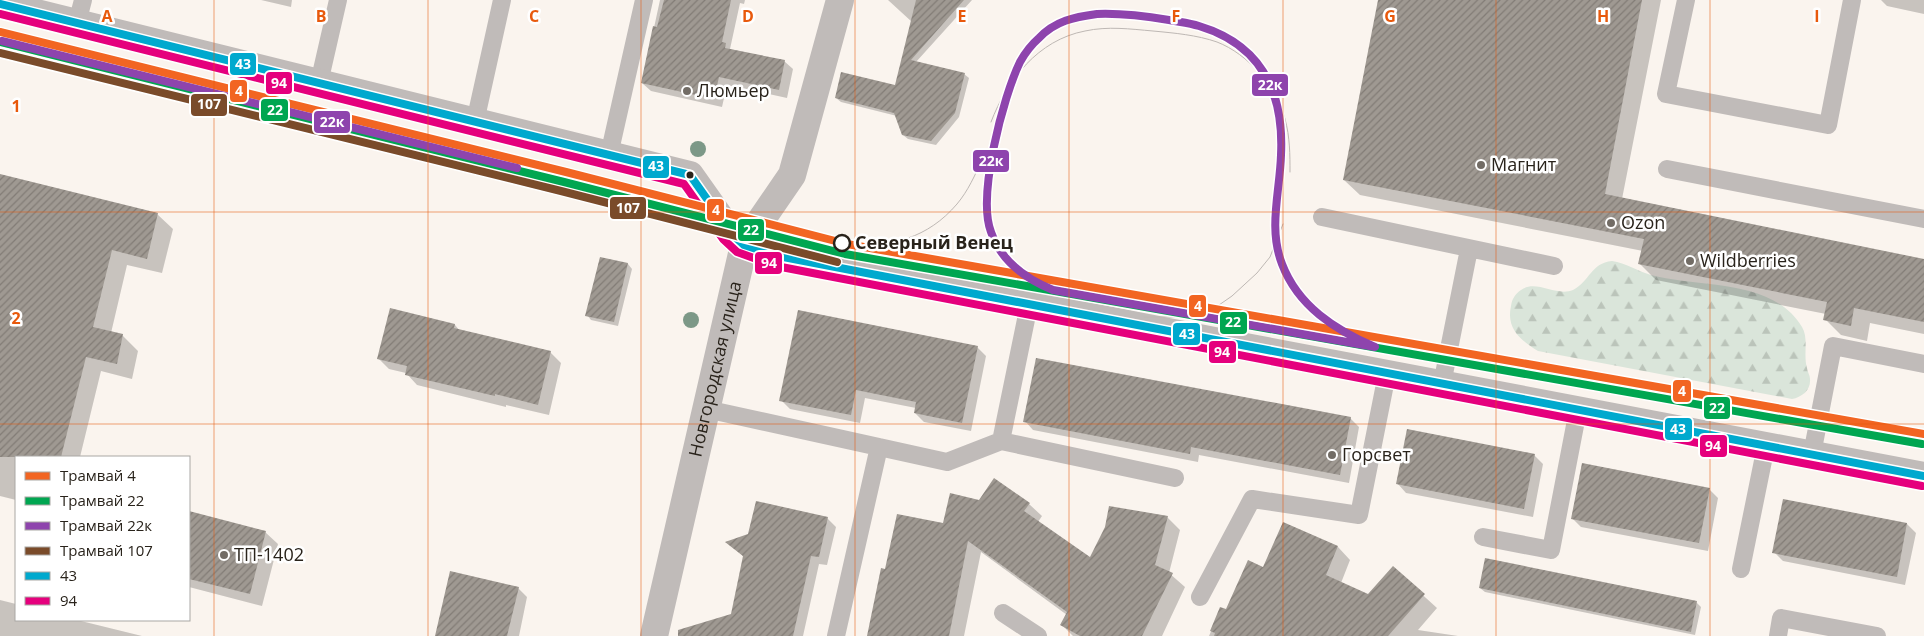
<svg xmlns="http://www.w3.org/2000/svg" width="1924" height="636" font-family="'Open Sans',sans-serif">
	<defs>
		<pattern id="forest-firs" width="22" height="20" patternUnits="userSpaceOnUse" patternTransform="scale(1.25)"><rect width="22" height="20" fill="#dae5da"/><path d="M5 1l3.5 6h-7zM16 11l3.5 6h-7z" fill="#bbc4ba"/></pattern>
		<pattern id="building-hatch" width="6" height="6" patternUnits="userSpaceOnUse" patternTransform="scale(1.25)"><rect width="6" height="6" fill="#9f9992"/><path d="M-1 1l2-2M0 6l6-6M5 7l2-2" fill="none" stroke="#827c76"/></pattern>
	</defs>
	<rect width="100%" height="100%" fill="#faf4ee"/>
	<path fill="url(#forest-firs)" d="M1612 261C1626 263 1637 271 1651 275 1698 288 1773 278 1802 327 1809 339 1803 354 1807 368 1807 371 1810 375 1810 379 1811 390 1802 397 1792 399L1538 351C1520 340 1506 328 1511 306 1512 299 1515 294 1521 290 1536 279 1556 297 1573 290 1590 281 1591 263 1612 261Z"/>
	<path fill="#0003" d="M261 0H292L291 7Z
		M660 0H745L744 4 740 3 730 49 784 61 793 69 787 98 727 85 722 107 651 91 642 83Z
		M888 0H972L916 62 964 74 969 78 959 117 936 145 908 139 903 135 897 116 841 102 836 98 896 86 912 22Z
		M1379 0H1661L1622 199 1924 260V334L1870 323 1867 341 1841 335 1825 319 1826 314 1656 280 1640 264 1643 251 1360 195 1344 180Z
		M1881 0H1924V14L1887 6Z
		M0 176 157 214 173 229 162 273 127 265 111 333 123 336 138 351 132 379 101 371 80 457H16V500L0 496Z
		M600 258 628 264 632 269 618 326 591 320 587 315Z
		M455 325 460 331 550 352 561 363 549 415 506 405V407L417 385 406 373 389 369 378 358Z
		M977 347 986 356 971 431 924 422 915 413 916 408 865 398 860 423 790 409 781 400Z
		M1350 418 1359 427 1349 483 1199 455 1198 462 1033 430 1025 421Z
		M1534 455 1543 464 1533 517 1406 493 1398 484Z
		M1709 489 1718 498 1708 551 1581 527 1572 518Z
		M1784 500 1907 524 1916 533 1905 585 1783 561 1774 552Z
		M980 502 1029 504 1042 516 1038 522 1090 559 1167 517 1180 530 1169 573 1185 587 1162 636H1073L1061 624 1067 615 981 552 964 636H869L886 570 944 525Z
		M189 513 265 532 278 544 262 606 189 587Z
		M827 518 836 527 827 565 819 564 803 636H727L744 557 727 542Z
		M1338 547 1350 560 1341 583 1369 596 1393 568 1437 608 1418 630 1458 636H1209L1221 608 1226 611 1264 568Z
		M518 588 527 597 519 636H435Z
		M1480 588 1696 602 1701 607 1695 635 1485 592Z
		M0 600 16 604V620H77L142 636H0Z"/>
	<path fill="url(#building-hatch)" d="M664 0H731L722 42 726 43 725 48 785 60 779 90 719 77 714 99 641 83 653 26 657 27Z
		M916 0H964L911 60 965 73 955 113 931 141 902 135 894 113 835 98 841 72 895 85Z
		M1378 0H1642L1605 194 1924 259V322L1854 308 1851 326 1823 320 1827 302 1638 264 1644 239 1343 180Z
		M0 174 158 213 147 259 112 250 93 327 123 334 117 364 86 357 61 457H0Z
		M600 257 628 263 614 322 585 316Z
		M390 308 455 324 454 328 551 351 538 405 495 394V396L405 375 407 366 377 359Z
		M798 310 978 346 962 423 914 413 916 402 856 390 851 415 779 401Z
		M1036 358 1351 417 1340 475 1191 447 1190 454 1023 422Z
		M1407 429 1535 454 1524 509 1396 484Z
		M1582 463 1710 488 1699 543 1571 519Z
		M994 478 1030 503 1024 511 1090 557 1105 527 1109 506 1168 516 1155 565 1173 573 1142 636H1080L1060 625 1067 612 968 541 949 636H867L881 568 885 569 897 514 943 523 950 493 979 500Z
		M1783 499 1907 523 1897 577 1772 553Z
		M756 501 828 517 819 557 811 556 793 636H678V630L731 614 743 556 725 542 748 534Z
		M189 511 266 531 250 594 189 579Z
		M1283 522 1338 546 1326 575 1368 594 1393 566 1425 594 1388 636H1214L1215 633 1210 631 1220 607 1226 609 1248 560 1263 567Z
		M1485 558 1697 601 1691 632 1479 588Z
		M450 571 519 587 507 636H435Z"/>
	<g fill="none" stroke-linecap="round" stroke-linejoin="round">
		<path stroke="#c0bbb9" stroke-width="18" d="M1686 0 1666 94 1828 125 1852 0
			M77 23 83 0
			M319 83 338 0
			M475 122 502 0
			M609 155 644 0
			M1667 169 1924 219
			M1322 217 1554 266
			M1029 305 1001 441 1175 478
			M1442 384 1469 249
			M706 409 947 462 1001 441
			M1812 454 1833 346 1924 364
			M1483 537 1551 550 1578 410
			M1741 569 1766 446
			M1200 597 1252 499 1359 515 1387 374
			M1003 613 1038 636
			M836 636 879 447
			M1778 636 1781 618 1877 636"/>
		<path stroke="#c0bbb9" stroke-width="28" id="s1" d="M654 636 744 245 792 175 840 0"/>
		<path stroke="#c0bbb9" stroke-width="28" d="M0 4 690 175 731 233 744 245 778 256 1240 346 1924 476"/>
		<path stroke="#beb8b4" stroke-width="1" d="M991 122C1007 80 1038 40 1085 31 1108 26 1130 29 1153 31 1174 33 1197 35 1217 42 1248 54 1277 87 1285 119 1290 137 1290 155 1290 172
			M847 244C891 248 928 238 957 204 968 191 975 175 982 160
			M1144 317H1181L1219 305 1232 296 1257 273 1270 257 1283 224"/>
		<g stroke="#fff" stroke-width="11">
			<path id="bus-1" d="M0 4 690 175 731 233 744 245 778 256 1924 476"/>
		</g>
		<g stroke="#fff" stroke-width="11">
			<path id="bus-2" d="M0 14 684 184 723 239 737 252 776 266 1922 486"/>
		</g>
		<use href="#bus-1" stroke="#00a9ce" stroke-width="8"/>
		<use href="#bus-2" stroke="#e5007d" stroke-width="8"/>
		<g stroke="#fff" stroke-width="11">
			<path id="tram-1" d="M0 32 566 172 847 244 1924 434"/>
		</g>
		<g stroke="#fff" stroke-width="11">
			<path id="tram-2" d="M0 42 564 182 845 254 1922 444"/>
		</g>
		<g stroke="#fff" stroke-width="11">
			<path id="tram-3" d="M1097 14C1122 13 1145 16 1169 20 1179 22 1189 23 1199 26 1262 45 1284 93 1281 155 1280 191 1268 228 1282 264 1298 306 1335 330 1375 347L1053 290C1026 279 1001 261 991 232 977 196 1003 97 1020 62 1025 53 1031 45 1039 38 1055 21 1074 17 1097 14Z
				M2 41 517 168"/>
		</g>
		<g stroke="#fff" stroke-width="11">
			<path id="tram-4" d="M0 53 561 191 837 262"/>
		</g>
		<use href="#tram-1" stroke="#f26522" stroke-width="8"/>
		<use href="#tram-2" stroke="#00a651" stroke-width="8"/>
		<use href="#tram-3" stroke="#8e44ad" stroke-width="8"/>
		<use href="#tram-4" stroke="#7a4b2a" stroke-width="8"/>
	</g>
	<g fill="#7c9887">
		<circle cx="698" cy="149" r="8"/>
		<circle cx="691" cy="320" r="8"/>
	</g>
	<path fill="none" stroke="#e8590c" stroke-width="1" stroke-opacity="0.55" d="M214 0V636M428 0V636M641 0V636M855 0V636M1069 0V636M1283 0V636M1496 0V636M1710 0V636M0 212H1924M0 424H1924"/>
	<g fill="#726c65" stroke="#fff" stroke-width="2">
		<circle cx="687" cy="91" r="5"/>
		<circle cx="1481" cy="165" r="5"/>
		<circle cx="1611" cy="223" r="5"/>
		<circle cx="1690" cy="261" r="5"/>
		<circle cx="1332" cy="455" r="5"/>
		<circle cx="224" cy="555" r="5"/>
	</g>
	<circle fill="#29231b" stroke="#fff" stroke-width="2" cx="690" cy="175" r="4.5"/>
	<circle fill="#fff" stroke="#29231b" stroke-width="2.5" cx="842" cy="243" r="8"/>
	<g text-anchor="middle" stroke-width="5" stroke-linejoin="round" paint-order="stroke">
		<g font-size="18" fill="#29231b" stroke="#fff" text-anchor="start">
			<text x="697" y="97">Люмьер</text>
			<text x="1491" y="171">Магнит</text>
			<text x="1621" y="229">Ozon</text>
			<text x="1700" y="267">Wildberries</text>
			<text x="1342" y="461">Горсвет</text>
			<text x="234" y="561">ТП-1402</text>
		</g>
		<g font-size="18" font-weight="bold" fill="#29231b" stroke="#fff" text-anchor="start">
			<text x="855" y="249">Северный Венец</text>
		</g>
		<g font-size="18" fill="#29231b" stroke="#fff">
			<text dy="6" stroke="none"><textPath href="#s1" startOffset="274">Новгородская улица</textPath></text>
		</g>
	</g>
	<g font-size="16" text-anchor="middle" font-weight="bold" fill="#e8590c" stroke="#fff" stroke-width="5" stroke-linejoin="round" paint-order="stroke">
		<text x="107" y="22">A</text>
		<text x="321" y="22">B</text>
		<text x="534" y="22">C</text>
		<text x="748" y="22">D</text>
		<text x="962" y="22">E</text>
		<text x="1176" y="22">F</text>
		<text x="1390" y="22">G</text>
		<text x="1603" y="22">H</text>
		<text x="1817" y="22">I</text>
		<text x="16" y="112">1</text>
		<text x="16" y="324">2</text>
	</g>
	<g stroke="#fff" stroke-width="2">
		<rect x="229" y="52" width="28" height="24" rx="5" fill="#00a9ce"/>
		<rect x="265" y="71" width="28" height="24" rx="5" fill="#e5007d"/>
		<rect x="1251" y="73" width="38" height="24" rx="5" fill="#8e44ad"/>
		<rect x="229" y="79" width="19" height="24" rx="5" fill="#f26522"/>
		<rect x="190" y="93" width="38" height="24" rx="5" fill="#7a4b2a"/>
		<rect x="260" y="98" width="29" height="24" rx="5" fill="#00a651"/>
		<rect x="313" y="110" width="38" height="24" rx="5" fill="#8e44ad"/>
		<rect x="972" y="149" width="38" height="24" rx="5" fill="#8e44ad"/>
		<rect x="642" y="155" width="28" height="24" rx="5" fill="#00a9ce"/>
		<rect x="609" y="196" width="38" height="24" rx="5" fill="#7a4b2a"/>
		<rect x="706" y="198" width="19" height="24" rx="5" fill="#f26522"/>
		<rect x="737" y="218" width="28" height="24" rx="5" fill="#00a651"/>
		<rect x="754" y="251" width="29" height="24" rx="5" fill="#e5007d"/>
		<rect x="1188" y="294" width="19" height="24" rx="5" fill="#f26522"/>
		<rect x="1219" y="311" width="29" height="24" rx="5" fill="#00a651"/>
		<rect x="1172" y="322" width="29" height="24" rx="5" fill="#00a9ce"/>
		<rect x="1208" y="340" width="29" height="24" rx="5" fill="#e5007d"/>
		<rect x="1672" y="379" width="20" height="24" rx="5" fill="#f26522"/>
		<rect x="1703" y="396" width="28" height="24" rx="5" fill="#00a651"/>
		<rect x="1664" y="417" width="29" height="24" rx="5" fill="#00a9ce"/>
		<rect x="1699" y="434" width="29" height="24" rx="5" fill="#e5007d"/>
	</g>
	<g font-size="14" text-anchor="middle" font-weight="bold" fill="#fff">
		<text x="243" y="69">43</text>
		<text x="279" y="88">94</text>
		<text x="1270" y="90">22к</text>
		<text x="239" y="96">4</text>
		<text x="209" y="109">107</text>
		<text x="275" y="115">22</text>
		<text x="332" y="127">22к</text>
		<text x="991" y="166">22к</text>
		<text x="656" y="171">43</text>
		<text x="628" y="213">107</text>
		<text x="716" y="215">4</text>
		<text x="751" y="235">22</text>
		<text x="769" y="268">94</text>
		<text x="1198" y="311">4</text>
		<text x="1233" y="327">22</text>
		<text x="1187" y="339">43</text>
		<text x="1222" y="357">94</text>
		<text x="1682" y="396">4</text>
		<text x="1717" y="413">22</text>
		<text x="1678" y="434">43</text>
		<text x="1713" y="451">94</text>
	</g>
	<rect x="15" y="456" width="175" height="165" fill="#ffffff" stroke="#a9a7a4"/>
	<rect x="25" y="472" width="25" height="8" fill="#f26522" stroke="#a9a7a4"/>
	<text x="60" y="481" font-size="15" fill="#29231b">Трамвай 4</text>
	<rect x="25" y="497" width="25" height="8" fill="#00a651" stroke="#a9a7a4"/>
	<text x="60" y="506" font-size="15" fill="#29231b">Трамвай 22</text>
	<rect x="25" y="522" width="25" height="8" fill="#8e44ad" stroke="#a9a7a4"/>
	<text x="60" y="531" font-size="15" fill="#29231b">Трамвай 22к</text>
	<rect x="25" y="547" width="25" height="8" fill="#7a4b2a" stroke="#a9a7a4"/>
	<text x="60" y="556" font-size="15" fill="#29231b">Трамвай 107</text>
	<rect x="25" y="572" width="25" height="8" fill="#00a9ce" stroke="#a9a7a4"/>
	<text x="60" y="581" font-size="15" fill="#29231b">43</text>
	<rect x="25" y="597" width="25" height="8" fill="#e5007d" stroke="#a9a7a4"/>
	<text x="60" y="606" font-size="15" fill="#29231b">94</text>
</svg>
